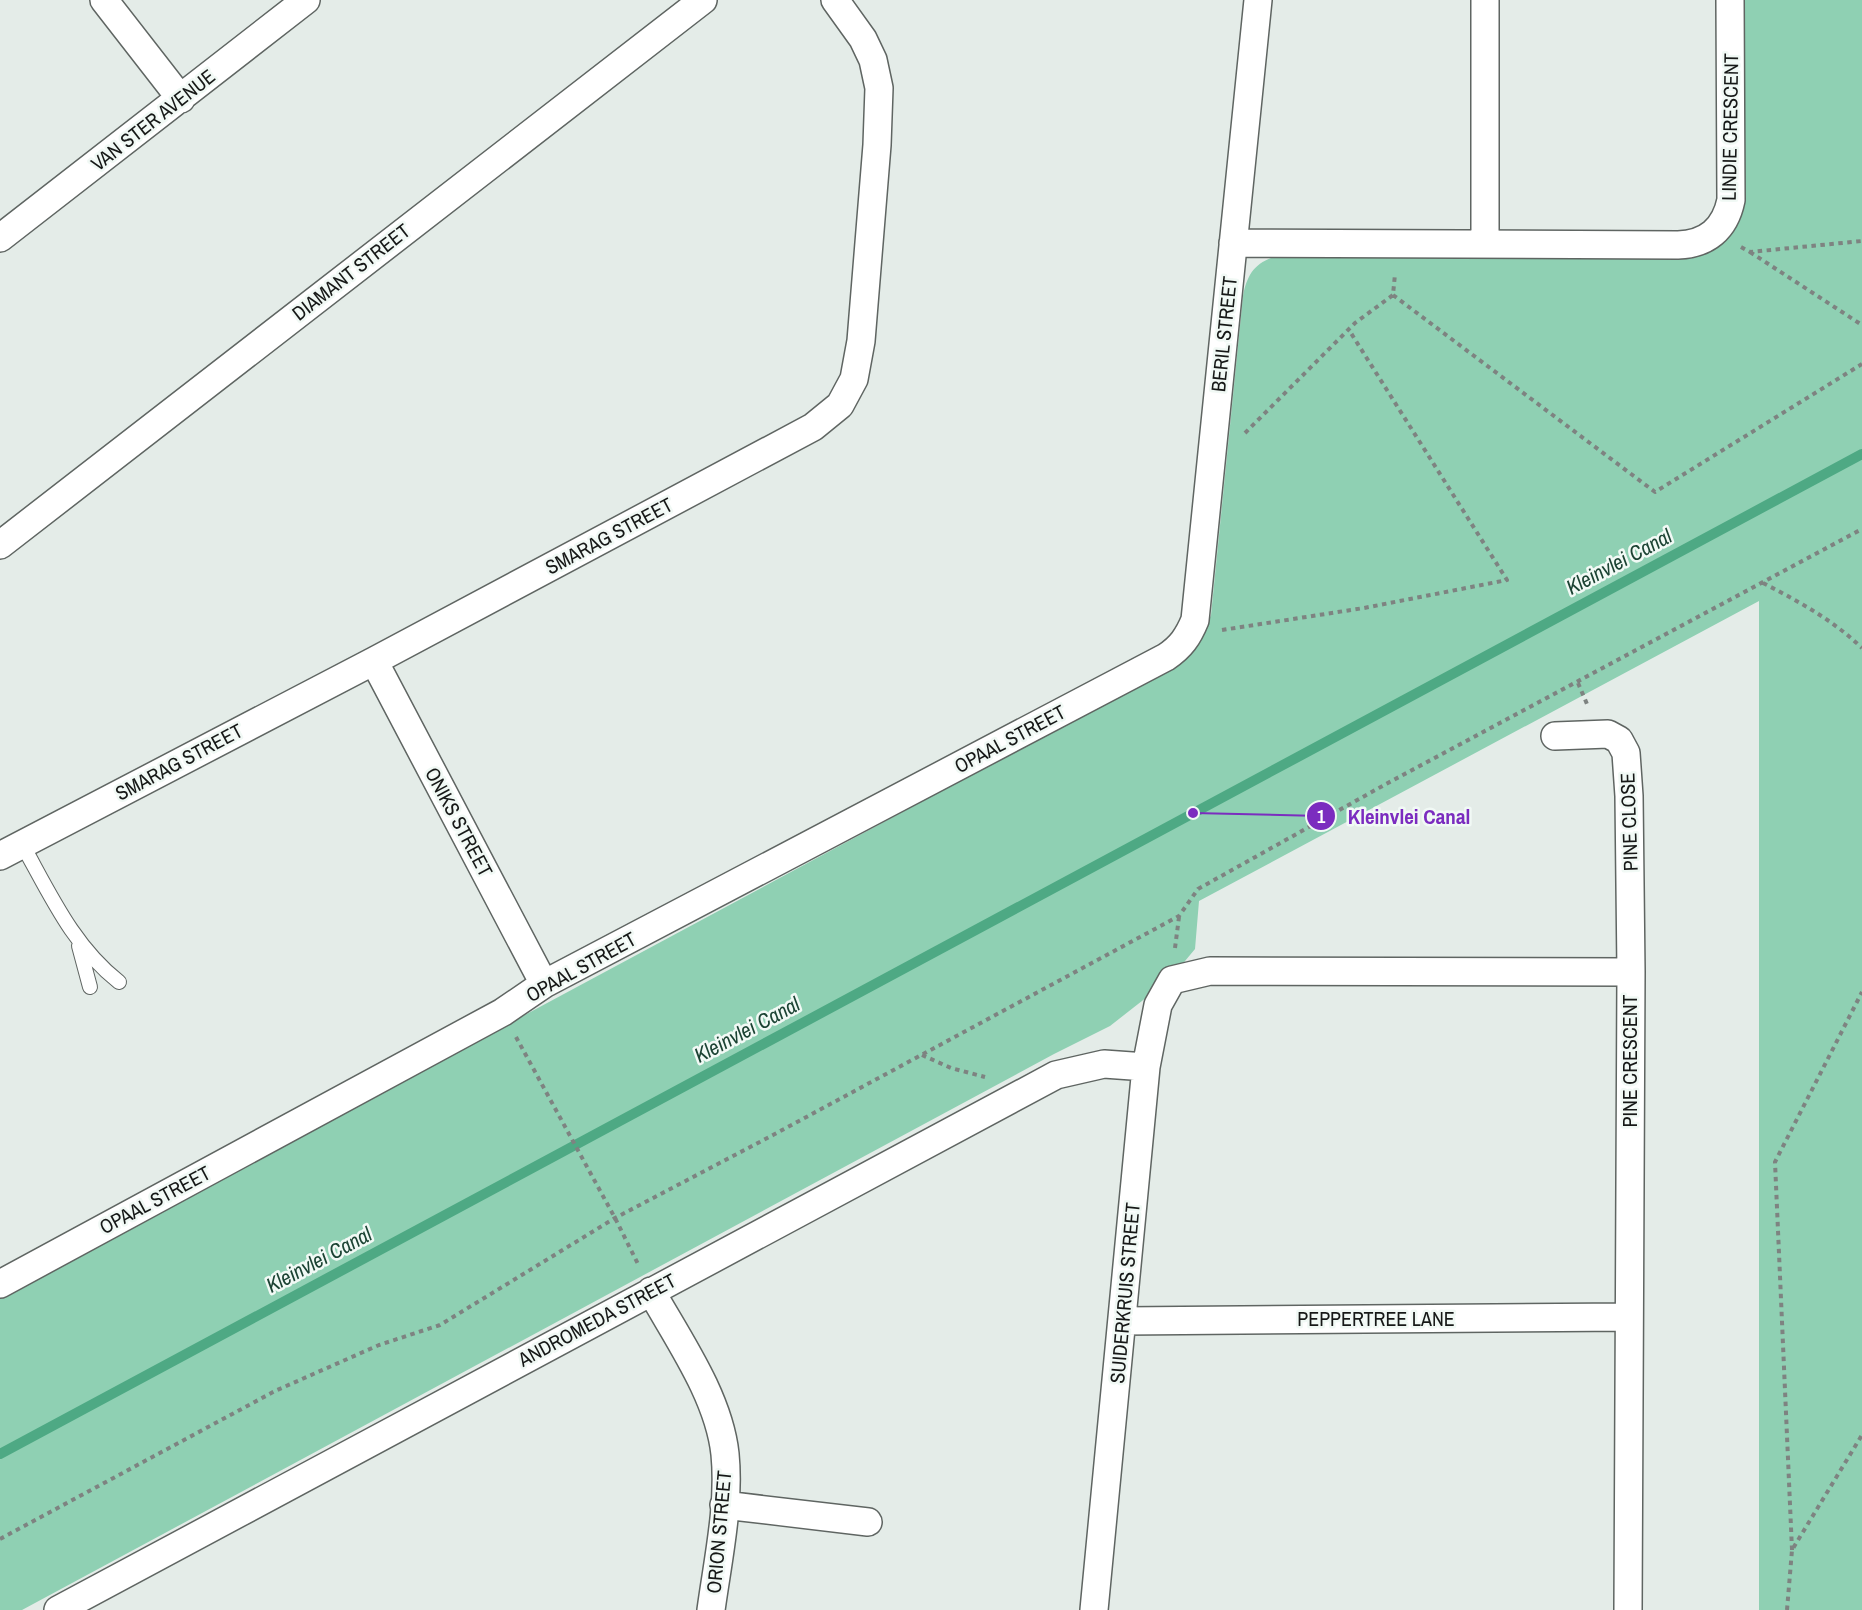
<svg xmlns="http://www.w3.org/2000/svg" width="1862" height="1610" font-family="'Archivo Narrow',sans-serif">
	<rect width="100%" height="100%" fill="#e4ece8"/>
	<path fill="#8fd0b3" d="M1742 0H1862V1610H1759V601L1199 901 1195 949 1170 979 1110 1026 1054 1054 22 1610H0V1297L1178 664 1199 643 1211 615 1243 296C1247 275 1254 263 1276 256L1687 258 1714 249 1737 225 1744 204Z"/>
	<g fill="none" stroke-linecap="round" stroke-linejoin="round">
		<path stroke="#4ea984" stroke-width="10" d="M0 1454 1862 454"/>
		<g stroke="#5f6562" stroke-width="16">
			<path id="service" d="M22 844C50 894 73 946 119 982
				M79 946 90 987"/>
		</g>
		<g stroke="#5f6562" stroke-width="30">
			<path id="minor" d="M104 0 181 99
				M1485 0V243
				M0 238 306 0
				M1233 243 1678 245C1707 244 1725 229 1731 200L1730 0
				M0 545 703 0
				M374 661 544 984
				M1555 736 1608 734 1619 740 1626 753 1629 796 1631 972
				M0 856 374 661 813 427 840 405 854 379 861 341 877 145 879 88 873 60 863 39 835 0
				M0 1284 503 1012 544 984 1166 657C1181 647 1188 637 1195 620L1258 0
				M651 1291C678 1339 719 1397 725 1454 730 1505 718 1559 711 1610
				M1123 1321 1629 1317
				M724 1505 868 1522
				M58 1610 1056 1075 1104 1064 1146 1067
				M1094 1610 1146 1067 1158 1005 1172 980 1210 971 1631 972 1628 1610"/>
		</g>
		<path stroke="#7e8381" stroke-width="4" stroke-dasharray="4.5 4.5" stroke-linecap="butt" d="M1741 247 1750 252 1862 241
			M1750 252 1862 325
			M1393 295 1655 492 1862 364
			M1245 433 1355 323 1393 295 1395 274
			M1763 583C1798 601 1833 620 1862 648
			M1222 630 1364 608 1507 580 1349 330
			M1578 683 1587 704
			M1175 948 1179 917
			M516 1037 615 1218 639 1266
			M922 1055 951 1068 985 1077
			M0 1539 275 1391 379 1345 440 1325 615 1218 773 1135 1179 916 1198 889 1386 784 1862 529
			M1792 1550 1775 1162 1862 992
			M1787 1610 1792 1550 1862 1435"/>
		<use href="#service" stroke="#fff" stroke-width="14"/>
		<use href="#minor" stroke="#fff" stroke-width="27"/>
	</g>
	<g text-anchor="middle" stroke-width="5" stroke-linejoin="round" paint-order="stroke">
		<g font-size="20" fill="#161817" stroke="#f1f9f5">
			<text transform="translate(153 120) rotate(-38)" y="7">VAN STER AVENUE</text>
			<text transform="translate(1730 127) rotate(-89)" y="7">LINDIE CRESCENT</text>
			<text transform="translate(351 272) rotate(-38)" y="7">DIAMANT STREET</text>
			<text transform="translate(1224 334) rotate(-84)" y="7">BERIL STREET</text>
			<text transform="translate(609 536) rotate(-28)" y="7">SMARAG STREET</text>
			<text transform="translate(1010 739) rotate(-28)" y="7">OPAAL STREET</text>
			<text transform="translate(179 762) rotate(-28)" y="7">SMARAG STREET</text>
			<text transform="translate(459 822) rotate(62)" y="7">ONIKS STREET</text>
			<text transform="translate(1629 822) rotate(-92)" y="7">PINE CLOSE</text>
			<text transform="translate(581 967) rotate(-29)" y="7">OPAAL STREET</text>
			<text transform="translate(1630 1061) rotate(-90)" y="7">PINE CRESCENT</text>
			<text transform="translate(155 1200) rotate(-28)" y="7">OPAAL STREET</text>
			<text transform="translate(1125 1293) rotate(-85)" y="7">SUIDERKRUIS STREET</text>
			<text x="1376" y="1326">PEPPERTREE LANE</text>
			<text transform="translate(597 1320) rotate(-28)" y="7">ANDROMEDA STREET</text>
			<text transform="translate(719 1532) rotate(-85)" y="7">ORION STREET</text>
		</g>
		<g font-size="21" font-style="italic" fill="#1b4333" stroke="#f1f9f5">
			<text transform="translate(1619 562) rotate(-28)" y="7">Kleinvlei Canal</text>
			<text transform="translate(747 1030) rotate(-28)" y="7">Kleinvlei Canal</text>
			<text transform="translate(319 1260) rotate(-28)" y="7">Kleinvlei Canal</text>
		</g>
	</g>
	<path fill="none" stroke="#7b2cbf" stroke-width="2" d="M1193 813L1321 816"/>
	<g fill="#7b2cbf" stroke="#f1f9f5" stroke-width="2">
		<circle cx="1193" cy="813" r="6"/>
		<circle cx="1321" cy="816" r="15"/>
	</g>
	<g font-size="18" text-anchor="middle" font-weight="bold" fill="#fff">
		<text x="1321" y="823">1</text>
	</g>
	<g font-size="21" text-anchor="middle" font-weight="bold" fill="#7b2cbf" stroke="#f1f9f5" stroke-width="5" stroke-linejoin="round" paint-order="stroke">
		<text x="1409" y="824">Kleinvlei Canal</text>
	</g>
</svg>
